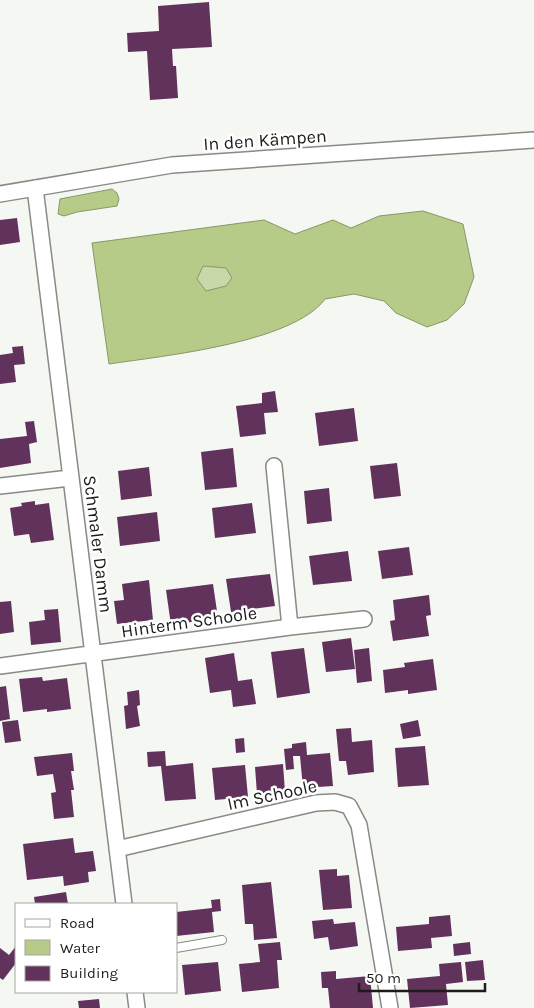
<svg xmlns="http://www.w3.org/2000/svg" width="534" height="1008" font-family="Karla,sans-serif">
	<rect width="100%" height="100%" fill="#f5f7f2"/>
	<path fill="#c9d8a8" d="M203 266 226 268 232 278 226 286 206 292 197 279Z"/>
	<path fill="#b7cb89" stroke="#889768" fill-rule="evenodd" d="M112 189 117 193 119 199 117 206 77 212 64 216 58 214 60 199Z
		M423 211 463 224 474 277 464 304 447 320 427 327 396 313 384 301 354 294 325 299C293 343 162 356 109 364L92 243 264 220 295 234 333 220 351 228 379 216ZM203 266 226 268 232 278 226 286 206 291 197 279Z"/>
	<path fill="#61325b" d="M209 2 212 47 172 49 173 66H176L178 98 150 100 147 51 128 52 127 33 159 31 158 6Z
		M17 218 20 242 0 245V220Z
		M23 346 25 364 14 365 16 382 0 384V355L13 353 12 347Z
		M275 391 278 412 264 413 266 434 240 437 236 406 262 403V393Z
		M354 408 358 441 319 446 315 413Z
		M34 421 37 442 29 444 31 463 0 468V439L27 436 25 422Z
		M233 448 237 487 205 490 201 452Z
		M397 463 401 496 374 499 370 466Z
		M149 467 152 496 121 500 118 471Z
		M329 488 332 521 307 524 304 491Z
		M35 501V505L49 503 54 540 31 543 29 534 14 536 10 508 22 506 21 503Z
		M252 503 256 533 215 538 212 508Z
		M157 512 160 541 120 546 117 517Z
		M409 547 413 575 382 579 378 551Z
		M348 551 352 581 313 585 309 556Z
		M270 574 275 606 231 612 226 579Z
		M149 580 153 620 117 624 114 601 124 600 122 584Z
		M213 584 218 618 171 625 166 590Z
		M429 595 431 615 426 616 429 636 393 641 390 621 395 620 393 600Z
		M11 601 14 632 0 634V602Z
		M58 609 61 642 31 645 29 622 45 620 44 610Z
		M351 638 355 669 326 672 322 642Z
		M304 648 310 693 277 698 271 652Z
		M369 648 372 681 357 683 354 650Z
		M234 653 238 681 252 679 256 704 233 707 231 690 210 693 205 658Z
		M433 659 437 690 408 694V690L385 693 383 670 405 667 404 663Z
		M42 677 43 681 67 678 71 709 47 712V709L23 712 19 679Z
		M6 686 10 719 0 721V687Z
		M139 690 140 705 137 706 140 726 126 729 124 706 128 705 127 692Z
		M18 720 21 741 5 743 2 722Z
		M418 720 421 736 403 739 400 724Z
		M351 728 352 742 372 740 374 772 348 775 346 761H339L336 729Z
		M244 738 245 752 236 753 235 739Z
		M306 742 307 755 330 753 333 786 303 788 300 756H293L294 769 286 770 284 749 292 748V744Z
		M425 746 429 785 398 787 395 748Z
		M165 751 166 766 193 763 196 799 165 801 161 766 148 767 147 752Z
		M72 753 74 771H71L74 790H71L74 817 54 819 51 793 56 792 53 774 37 776 34 757Z
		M283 764 285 792 257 794 255 767Z
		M245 765 248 797 215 800 212 768Z
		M73 838 75 853 93 851 96 871 88 872 89 882 64 886 63 876 27 880 23 844Z
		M337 869V876L349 875 352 908 323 910 319 870Z
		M271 882 277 938 254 940 253 924H245L242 885Z
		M66 892 68 904H35L34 897Z
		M220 899 221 911 212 912 214 932 176 936V912L212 908 211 900Z
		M450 915 452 936 431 938 432 948 398 951 396 927 429 924V917Z
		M333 919 334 924 355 922 358 946 330 950 328 937 314 939 312 921Z
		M280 942 282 960H277L279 988 242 992 239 964 260 962 258 944Z
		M470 942 471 954 454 956 453 944Z
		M16 946V963L3 980 0 978V948L9 955Z
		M483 960 485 980 467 981 465 962Z
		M218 962 221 991 185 995 182 965Z
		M461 962 463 982 446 984 448 1005 410 1008 407 979 440 976 439 964Z
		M336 971V979L370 976 373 1008H330L328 988H322L321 972Z
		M99 999 100 1008H79L78 1001Z"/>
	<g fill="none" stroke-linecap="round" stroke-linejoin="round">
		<g stroke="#898a86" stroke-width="10">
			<path id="lane" d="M176 948 222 940"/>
		</g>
		<g stroke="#898a86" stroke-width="18">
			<path id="street" d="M35 188 124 904
				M0 194 172 165 534 140
				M274 466 290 627
				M0 486 70 478
				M0 666 290 627 364 619
				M117 849 316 803 335 802 349 806 359 825 390 1008
				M135 992 137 1008"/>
		</g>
		<use href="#lane" stroke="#fff" stroke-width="8"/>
		<use href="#street" stroke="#fff" stroke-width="15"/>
	</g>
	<g text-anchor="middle" stroke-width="5" stroke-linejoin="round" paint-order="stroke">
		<g font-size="18" fill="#1c1d1b" stroke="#fff">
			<text transform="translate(265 140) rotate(-4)" y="6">In den Kämpen</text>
			<text transform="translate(98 544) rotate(83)" y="6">Schmaler Damm</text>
			<text transform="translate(189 622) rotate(-8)" y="6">Hinterm Schoole</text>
			<text transform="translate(272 795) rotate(-12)" y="6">Im Schoole</text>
		</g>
	</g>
	<rect x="15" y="903" width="162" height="90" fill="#ffffff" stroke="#a4a5a4"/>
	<rect x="25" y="919" width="25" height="8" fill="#ffffff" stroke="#a4a5a4"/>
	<text x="60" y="928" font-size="15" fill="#1c1d1b">Road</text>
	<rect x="25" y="940" width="25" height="15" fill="#b7cb89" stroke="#a4a5a4"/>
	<text x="60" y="953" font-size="15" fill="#1c1d1b">Water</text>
	<rect x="25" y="966" width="25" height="15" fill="#61325b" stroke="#a4a5a4"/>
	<text x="60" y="978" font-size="15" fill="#1c1d1b">Building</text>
	<path d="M359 983v8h126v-8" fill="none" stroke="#1c1d1b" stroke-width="2.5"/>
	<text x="366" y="983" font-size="15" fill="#1c1d1b" stroke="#ffffff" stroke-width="4" paint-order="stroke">50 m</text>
</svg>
